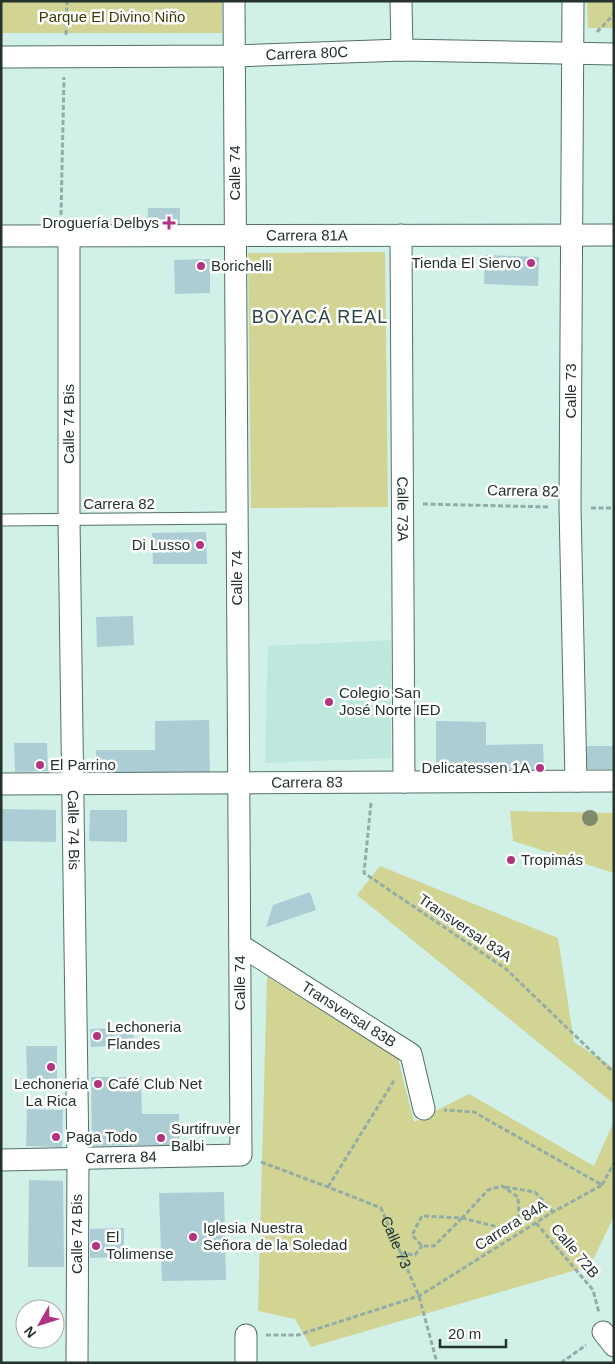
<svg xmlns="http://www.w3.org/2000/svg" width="615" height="1364" font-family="Arial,sans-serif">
	<rect width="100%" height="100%" fill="#d0f0e8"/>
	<path fill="#bee8dd" d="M391 640V758L265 763 268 646Z"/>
	<path fill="#d2d494" d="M1 1H222V33H1Z
		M587 1H614V28H588Z
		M385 252 388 507 251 508 248 253Z
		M510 811 614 813V873L513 841Z
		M380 866 558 938 574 1042 614 1068V1104L357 895Z
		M267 976 398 1059 414 1122 469 1094 594 1166 614 1121V1216L590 1266 311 1347 295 1319 258 1311Z"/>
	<path fill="#accdd4" d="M148 208H180V233L147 232Z
		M485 255 539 257 538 286 484 284Z
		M210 259V293L175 294 174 260Z
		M206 532 207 564H153L152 533Z
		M133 616 134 645 97 647 96 617Z
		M209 720 210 781 96 782V750H155V721Z
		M436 721 486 722V745L543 744 544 770H436Z
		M14 743H47L48 771 15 772Z
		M587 746H614V769H587Z
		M1 809 56 810V842L1 841Z
		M90 810H127V842L89 841Z
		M310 892 316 910 266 927 273 905Z
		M133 1027 134 1045 91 1047 90 1029Z
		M26 1046H57V1079H27Z
		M91 1077H141L142 1114H179V1145L92 1146Z
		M27 1109 63 1110 62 1147 26 1146Z
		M29 1180 63 1181 64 1267H28Z
		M224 1192 226 1280 162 1281 159 1193Z
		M124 1228V1257L90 1258V1229Z"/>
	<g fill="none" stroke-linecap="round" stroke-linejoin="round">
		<g stroke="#537069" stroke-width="13">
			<path id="service" d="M1 520 237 518"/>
		</g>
		<g stroke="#537069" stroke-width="23">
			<g id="minor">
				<path d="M401 1 402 50"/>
				<path d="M573 1 570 507 576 781"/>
				<path id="s2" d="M1 57 235 56 402 50 614 54"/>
				<path id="s3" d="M401 235 404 782"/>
				<path id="s4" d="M1 236 614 235"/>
				<path id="s5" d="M69 236V520L78 1159 77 1363"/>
				<path id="s6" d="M1 784 614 781"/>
				<path id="s7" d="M240 945 411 1054 424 1109"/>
				<path id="s8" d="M1 1160 241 1155 234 1"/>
				<path d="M603 1332 614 1346"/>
				<path d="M246 1335V1363"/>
			</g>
		</g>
		<g stroke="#93ada6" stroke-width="3" stroke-dasharray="5 2.5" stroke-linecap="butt">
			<path d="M597 32 614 14"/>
			<path d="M66 35 67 1"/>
			<path d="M61 215 64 77"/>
			<path d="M423 504 549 507"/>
			<path d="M591 508H614"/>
			<path d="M371 803 364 873 506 969 614 1073"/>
			<path id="s1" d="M261 1162 328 1187 381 1208 419 1296 437 1363"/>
			<path d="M602 1185 614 1163"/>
			<path d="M328 1187 395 1079"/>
			<path d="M505 1187 535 1192 553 1212"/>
			<path d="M462 1218 434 1246H422L412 1235 422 1216 462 1218 502 1228 519 1217 518 1197 502 1186 488 1190 462 1218"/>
			<path d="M536 1223 593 1290 599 1313"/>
			<path d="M400 1253 415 1255 422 1246"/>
			<path d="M266 1335H298L419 1296 553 1212 602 1185 474 1112 444 1110"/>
			<path d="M561 1363 586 1345"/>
		</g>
		<use href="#service" stroke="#fff" stroke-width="11"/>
		<use href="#minor" stroke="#fff" stroke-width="21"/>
	</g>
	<circle fill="#7e8c6c" cx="590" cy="818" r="8"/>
	<g fill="#b23380" stroke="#fff" stroke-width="2">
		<path d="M166.5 215.5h5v5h5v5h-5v5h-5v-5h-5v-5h5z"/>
		<circle cx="531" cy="263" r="5"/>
		<circle cx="201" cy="266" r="5"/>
		<circle cx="200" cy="545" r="5"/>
		<circle cx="329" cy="702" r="5"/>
		<circle cx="40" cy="765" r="5"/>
		<circle cx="540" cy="768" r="5"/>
		<circle cx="511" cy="860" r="5"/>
		<circle cx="97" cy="1036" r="5"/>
		<circle cx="51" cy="1067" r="5"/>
		<circle cx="98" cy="1084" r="5"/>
		<circle cx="56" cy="1137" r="5"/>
		<circle cx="161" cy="1138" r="5"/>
		<circle cx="193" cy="1237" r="5"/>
		<circle cx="96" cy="1246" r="5"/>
	</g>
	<g text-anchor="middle" stroke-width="5" stroke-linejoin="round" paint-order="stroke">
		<g font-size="15" fill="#3a3b07" stroke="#fff">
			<text x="112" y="22">Parque El Divino Niño</text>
		</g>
		<g font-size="15" fill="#25322e" stroke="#fff">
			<text dy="5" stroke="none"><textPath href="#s2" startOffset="306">Carrera 80C</textPath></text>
			<text transform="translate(235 173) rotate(-90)" y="5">Calle 74</text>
			<text dy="5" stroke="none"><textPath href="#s4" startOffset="306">Carrera 81A</textPath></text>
			<text transform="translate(571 391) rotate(-90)" y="5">Calle 73</text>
			<text transform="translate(69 424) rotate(-90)" y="5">Calle 74 Bis</text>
			<text transform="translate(523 491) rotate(1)" y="5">Carrera 82</text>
			<text x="119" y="509">Carrera 82</text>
			<text dy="5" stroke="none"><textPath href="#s3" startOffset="274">Calle 73A</textPath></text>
			<text transform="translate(237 578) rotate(-90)" y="5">Calle 74</text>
			<text dy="5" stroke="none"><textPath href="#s6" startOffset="306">Carrera 83</textPath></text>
			<text dy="5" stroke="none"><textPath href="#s5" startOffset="594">Calle 74 Bis</textPath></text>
			<text transform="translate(465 928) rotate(34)" y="5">Transversal 83A</text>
			<text transform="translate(240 983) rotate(-90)" y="5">Calle 74</text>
			<text dy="5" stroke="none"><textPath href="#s7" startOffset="129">Transversal 83B</textPath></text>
			<text dy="5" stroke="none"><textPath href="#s8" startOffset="120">Carrera 84</textPath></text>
			<text transform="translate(511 1225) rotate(-32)" y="5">Carrera 84A</text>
			<text transform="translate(77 1234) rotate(-90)" y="5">Calle 74 Bis</text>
			<text dy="5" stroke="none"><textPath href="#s1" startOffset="166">Calle 73</textPath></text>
			<text transform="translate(575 1251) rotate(50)" y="5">Calle 72B</text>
		</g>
		<g font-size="15" fill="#25322e" stroke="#fff" text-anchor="start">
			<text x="159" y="228" text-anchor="end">Droguería Delbys</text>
			<text x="521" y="268" text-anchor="end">Tienda El Siervo</text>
			<text x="211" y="271">Borichelli</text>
			<text x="190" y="550" text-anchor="end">Di Lusso</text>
			<text x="339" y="698">Colegio San<tspan x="339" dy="17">José Norte IED</tspan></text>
			<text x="50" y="770">El Parrino</text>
			<text x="530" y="773" text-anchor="end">Delicatessen 1A</text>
			<text x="521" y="865">Tropimás</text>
			<text x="107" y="1032">Lechoneria<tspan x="107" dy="17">Flandes</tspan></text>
			<text x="51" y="1089" text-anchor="middle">Lechoneria<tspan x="51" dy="17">La Rica</tspan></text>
			<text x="108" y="1089">Café Club Net</text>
			<text x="171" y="1134">Surtifruver<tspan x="171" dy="17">Balbi</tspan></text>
			<text x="66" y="1142">Paga Todo</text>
			<text x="203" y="1233">Iglesia Nuestra<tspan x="203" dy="17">Señora de la Soledad</tspan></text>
			<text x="106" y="1242">El<tspan x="106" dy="17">Tolimense</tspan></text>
		</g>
		<g font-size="18" letter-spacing="1" fill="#29453e" stroke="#fff">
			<text x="320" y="323">BOYACÁ REAL</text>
		</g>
	</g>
	<rect width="615" height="1364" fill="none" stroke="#25322e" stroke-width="5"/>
	<g transform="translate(40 1324) rotate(231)"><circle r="24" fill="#ffffff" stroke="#a8adab"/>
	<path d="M0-4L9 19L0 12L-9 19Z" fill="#b23380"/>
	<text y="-8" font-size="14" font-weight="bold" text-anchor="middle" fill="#25322e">N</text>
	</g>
	<path d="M440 1339v8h66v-8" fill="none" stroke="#25322e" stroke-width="2.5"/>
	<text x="448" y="1339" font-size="15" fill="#25322e" stroke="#ffffff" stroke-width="4" paint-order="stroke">20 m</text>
</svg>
